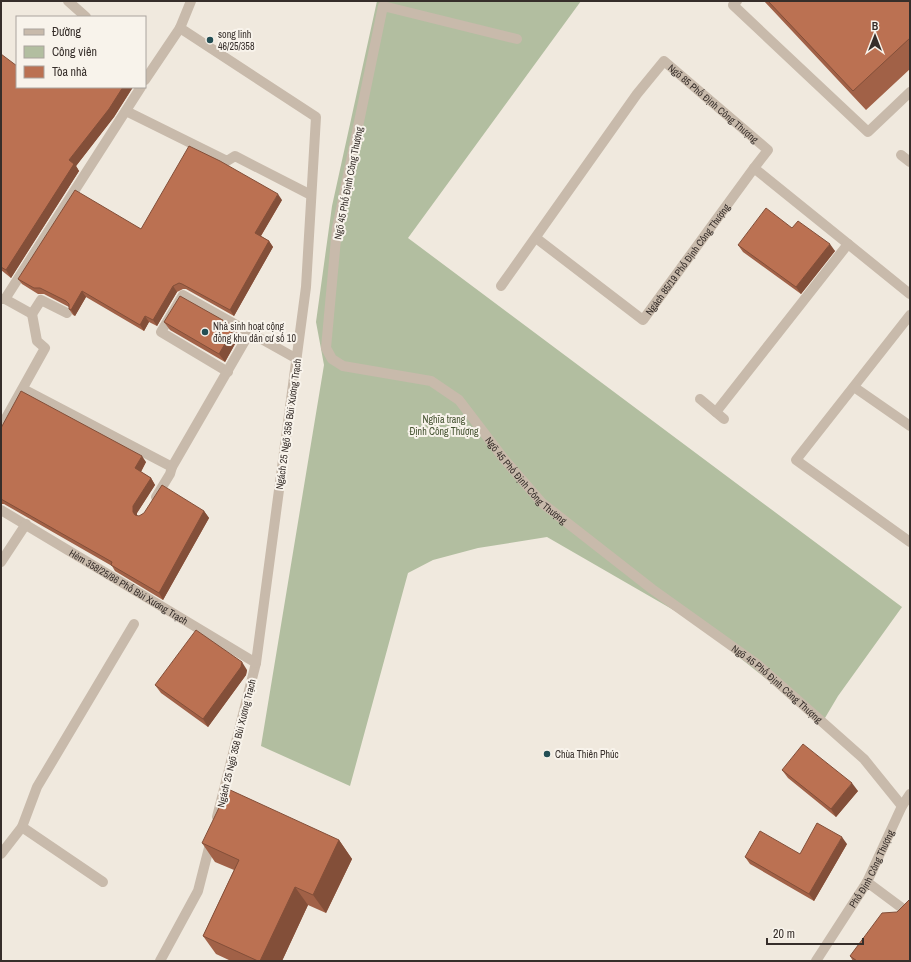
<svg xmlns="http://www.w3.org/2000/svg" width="911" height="962" font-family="'Archivo Narrow',sans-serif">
	<rect width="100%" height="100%" fill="#f0e9de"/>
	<path fill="#b2bea0" d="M377 1H581L408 238 902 607 838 696 822 723 696 623 547 537 478 548 433 560 408 573 350 786 261 746 324 365 316 322 332 206Z"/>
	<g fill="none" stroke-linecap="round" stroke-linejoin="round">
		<g stroke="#c8baab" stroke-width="10">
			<path d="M68 1 86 17"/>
			<path d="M191 1 180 28 316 117 306 287 256 663 217 817"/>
			<path d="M737 1 733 5 868 132 910 92"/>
			<path id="s1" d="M517 39 383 6 337 228 326 348 332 359 343 366 431 381 459 400 504 459 542 503 652 589 757 664 864 759 902 806"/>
			<path d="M145 80 180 28"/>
			<path d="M126 111 227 161 235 156 311 195"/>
			<path d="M901 155 910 162"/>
			<path id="s2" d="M536 238 643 320 754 168"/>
			<path id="s3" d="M501 286 637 94 664 61 768 150 754 168 910 294"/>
			<path d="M1 299H5L32 314"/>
			<path d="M5 299 141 87"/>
			<path d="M32 314 41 300 67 313"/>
			<path d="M910 315 796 460 910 542"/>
			<path d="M228 372 161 332 183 295 297 359"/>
			<path d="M854 387 910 426"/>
			<path d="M23 389 172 467"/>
			<path d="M700 399 724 419"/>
			<path d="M716 412 848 244"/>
			<path d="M1 427 45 348 37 341 32 314"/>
			<path d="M156 497 170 474 172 467 250 332"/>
			<path id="s4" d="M1 510 256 663"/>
			<path d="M1 562 26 524"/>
			<path d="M22 827 103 882"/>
			<path d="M1 854 22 827 37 787 134 624"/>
			<path d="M160 961 198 891 211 840"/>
		</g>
		<path stroke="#c8baab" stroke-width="10" d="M867 882 910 914"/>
		<path stroke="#c8baab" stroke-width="10" id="s5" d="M816 961 867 882 902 806 910 794"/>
	</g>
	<path fill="#a16147" d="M764 1H910V69L866 110Z
		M1 54 17 87H133L114 117 76 166 79 171 11 278 1 270Z
		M282 200 261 236 269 241 273 247 234 316 186 289H183L177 292 157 326 149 322 144 331 86 297 75 316 73 315 69 309V307L44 294H38L22 284 18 279 141 229Z
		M792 228 835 251 801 294 743 252 738 245Z
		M164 322 240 335 225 362 170 330Z
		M1 428 146 462 141 472 151 478 155 485 137 513V516H139L204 511 209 518 163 600 115 571 112 566 4 504H1Z
		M247 670 246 675 208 727 161 693 155 685Z
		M782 770 858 791 836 817 788 778Z
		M339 840 352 859 326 913 308 905 282 961H231L216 954 203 936 234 870 215 862 202 843Z
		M847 844 814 901 750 864 745 857 800 854Z
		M850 956 910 961H853Z"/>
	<path fill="#834f39" d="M123 87H133L114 117 76 166 79 171 11 278 6 270 69 160Z
		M278 194 282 200 259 239 255 233Z
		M269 241 273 247 234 316 230 310Z
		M830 244 835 251 801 294 796 287Z
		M173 286 177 292 157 326 153 320Z
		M82 291 86 297 75 316 71 310Z
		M145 316 149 322 144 331 140 325Z
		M235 327 240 335 225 362 219 354Z
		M142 456 146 462 139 475 135 468Z
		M151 478 155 485 137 513V519L133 512V506Z
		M204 511 209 518 163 600 159 593Z
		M242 662 247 670 246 675 208 727 203 719Z
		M852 783 858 791 836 817 831 809Z
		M842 837 847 844 814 901 809 894Z
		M339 840 352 859 326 913 313 895Z
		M295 887 308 905 282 961H260Z"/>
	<path fill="#bb7152" stroke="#834f39" d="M768 1H910V38L853 91Z
		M1 54 17 66V87H123L109 109 69 160 74 164 6 270 1 267Z
		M189 146 220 161 278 194 255 233 269 241 230 310 182 284 179 283 173 286 153 320 145 316 140 325 82 291 71 310 69 309V304L66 301 40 288H34L18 279 75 190 141 229Z
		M766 208 792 228 798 221 830 244 796 287 738 245Z
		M180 296 235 327 219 354 164 322Z
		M21 391 142 456 135 468 151 478 133 506V512L135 515 139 516 144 513 162 485 204 511 159 593 111 565 112 562 1 499V428Z
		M196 630 242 662 241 667 203 719 155 685Z
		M803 744 852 783 831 809 782 770Z
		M228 789 339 840 313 895 295 887 260 961H258L203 936 239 860 202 843Z
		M817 823 842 837 809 894 745 857 760 831 800 854Z
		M910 899V961H857L850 956 882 913 897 912Z"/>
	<g fill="#234e54" stroke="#f8f3eb" stroke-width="1.5">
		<circle cx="210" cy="40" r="4"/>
		<circle cx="205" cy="332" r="4"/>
		<circle cx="547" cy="754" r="4"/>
	</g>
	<g text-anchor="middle" stroke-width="4" stroke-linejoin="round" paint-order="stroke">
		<g font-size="10" fill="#362e2a" stroke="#f8f3eb" text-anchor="start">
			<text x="218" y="38">song linh<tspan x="218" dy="12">46/25/358</tspan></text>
			<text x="213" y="330">Nhà sinh hoạt cộng<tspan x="213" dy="12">đồng khu dân cư số 10</tspan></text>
			<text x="555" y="758">Chùa Thiên Phúc</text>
		</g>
		<g font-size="10" fill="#362e2a" stroke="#f8f3eb">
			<text dy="4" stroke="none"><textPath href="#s3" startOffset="343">Ngõ 85 Phố Định Công Thượng</textPath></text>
			<text transform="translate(348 183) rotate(-79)" y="4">Ngõ 45 Phố Định Công Thượng</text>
			<text dy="4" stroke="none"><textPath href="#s2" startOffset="210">Ngách 85/19 Phố Định Công Thượng</textPath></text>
			<text transform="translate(288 424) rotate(-82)" y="4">Ngách 25 Ngõ 358 Bùi Xương Trạch</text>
			<text dy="4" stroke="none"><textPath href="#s1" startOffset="739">Ngõ 45 Phố Định Công Thượng</textPath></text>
			<text dy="4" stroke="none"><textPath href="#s4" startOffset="149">Hẻm 358/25/86 Phố Bùi Xương Trạch</textPath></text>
			<text dy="4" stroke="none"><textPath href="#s1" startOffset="1063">Ngõ 45 Phố Định Công Thượng</textPath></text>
			<text transform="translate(236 743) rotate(-76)" y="4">Ngách 25 Ngõ 358 Bùi Xương Trạch</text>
			<text dy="4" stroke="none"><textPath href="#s5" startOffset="108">Phố Định Công Thượng</textPath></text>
		</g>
		<g font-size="10" fill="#445230" stroke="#f8f3eb">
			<text x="444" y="423">Nghĩa trang<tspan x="444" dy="12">Định Công Thượng</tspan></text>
		</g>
	</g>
	<rect width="911" height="962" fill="none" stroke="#362e2a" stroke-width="4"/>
	<rect x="16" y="16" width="130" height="72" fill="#f8f3eb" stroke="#aaa49e"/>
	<rect x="24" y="29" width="20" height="6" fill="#c8baab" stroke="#aaa49e"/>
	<text x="52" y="36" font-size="12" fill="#362e2a">Đường</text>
	<rect x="24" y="46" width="20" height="12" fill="#b2bea0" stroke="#aaa49e"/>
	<text x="52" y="56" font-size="12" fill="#362e2a">Công viên</text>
	<rect x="24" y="66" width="20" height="12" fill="#bb7152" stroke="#aaa49e"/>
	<text x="52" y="76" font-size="12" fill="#362e2a">Tòa nhà</text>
	<g transform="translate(875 36)" stroke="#f8f3eb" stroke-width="3" paint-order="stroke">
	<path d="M0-3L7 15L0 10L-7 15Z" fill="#362e2a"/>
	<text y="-6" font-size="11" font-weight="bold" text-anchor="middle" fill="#362e2a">B</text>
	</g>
	<path d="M767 938v6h96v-6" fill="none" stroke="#362e2a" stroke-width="2"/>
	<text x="773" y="938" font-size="12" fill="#362e2a" stroke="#f8f3eb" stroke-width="3" paint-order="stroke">20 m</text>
</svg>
